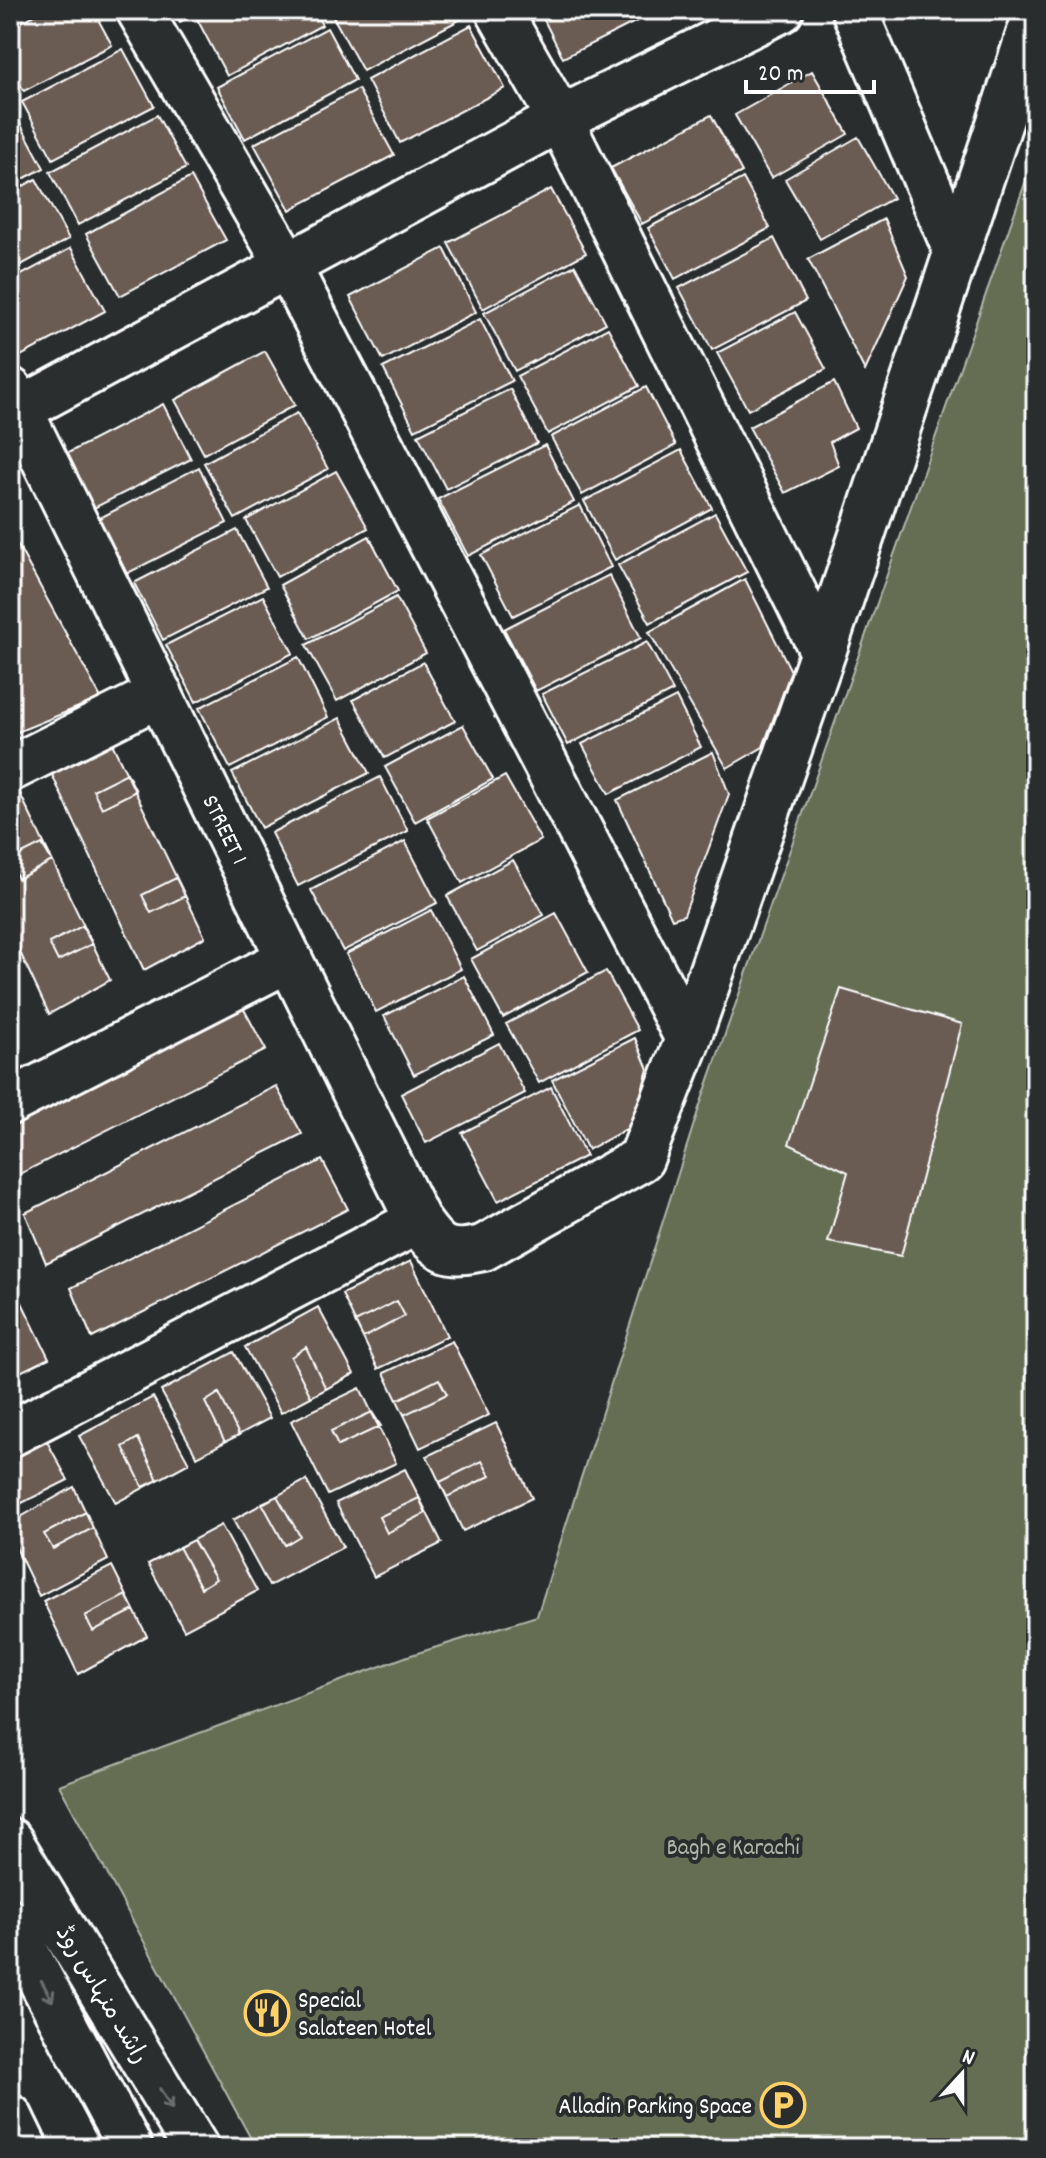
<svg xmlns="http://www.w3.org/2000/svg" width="1046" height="2158" font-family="Dekko,'Playpen Sans Arabic',sans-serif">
	<rect width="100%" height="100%" fill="#2a2d2e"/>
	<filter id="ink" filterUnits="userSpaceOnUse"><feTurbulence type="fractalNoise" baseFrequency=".0125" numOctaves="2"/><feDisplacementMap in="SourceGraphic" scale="16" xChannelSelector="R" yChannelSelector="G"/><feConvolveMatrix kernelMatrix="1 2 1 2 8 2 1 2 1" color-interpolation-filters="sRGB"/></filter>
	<g filter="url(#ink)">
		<path fill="#656d53" stroke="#b2b6a9" stroke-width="2" d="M1036 152V2148H256L59 1785 408 1656 537 1616 699 1108Z"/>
		<path fill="#6b5b53" stroke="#fff" stroke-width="2" d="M10 10H30L10 21Z
			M44 10H93L112 45 24 91 10 66V28Z
			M174 10H203L180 22Z
			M214 10H314L322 25 227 76 197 19Z
			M336 10H459L463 18 363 71 331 13Z
			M539 10H659L563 58Z
			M471 25 505 88 400 143 367 80Z
			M327 28 355 80 245 139 217 87Z
			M123 49 154 106 53 159 22 102Z
			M812 71 848 134 771 178 735 115Z
			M358 89 394 155 290 210 254 144Z
			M13 110 44 168 10 186V111Z
			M157 115 186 168 78 225 50 172Z
			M711 115 742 172 642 224 611 168Z
			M858 137 893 198 820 239 785 179Z
			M191 177 226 240 120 296 86 234Z
			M743 178 770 228 675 279 648 228Z
			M36 179 69 239 10 271V193Z
			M551 189 586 253 483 309 448 243Z
			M884 219 908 276 865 371 808 259Z
			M774 238 806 301 712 350 679 288Z
			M71 248 105 311 17 358 10 346V281Z
			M444 248 476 312 383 360 350 297Z
			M575 265 606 323 515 371 484 313Z
			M795 312 826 369 748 410 717 353Z
			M480 319 512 381 415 430 383 368Z
			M608 328 639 386 548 434 517 376Z
			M265 351 295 405 204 454 175 400Z
			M834 382 856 428 830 442 839 466 785 493 749 427Z
			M646 387 676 445 582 495 551 437Z
			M510 389 537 443 446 489 418 435Z
			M163 404 191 459 94 508 66 454Z
			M297 413 328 469 235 519 204 463Z
			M545 445 574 502 468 556 438 499Z
			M681 450 712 508 615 560 584 501Z
			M199 467 227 523 122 576 94 521Z
			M336 471 368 528 277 577 246 520Z
			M580 505 611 567 513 616 481 555Z
			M715 513 747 572 650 623 618 565Z
			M237 530 267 587 163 640 134 583Z
			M10 531 101 698 10 735Z
			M369 536 398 591 309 639 280 585Z
			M609 575 641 638 536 691 504 629Z
			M745 579 791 671 763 747 727 768 649 632Z
			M263 596 293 653 196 702 166 645Z
			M396 597 426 653 337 701 306 645Z
			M647 642 673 691 568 745 542 694Z
			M298 657 328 717 230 768 199 708Z
			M423 662 455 721 385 758 353 700Z
			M676 697 701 747 609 794 582 744Z
			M340 718 369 773 261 828 232 773Z
			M463 725 493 779 415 822 385 767Z
			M106 731 205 937 144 970 45 760Z
			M713 752 729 794 684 915 672 919 617 800Z
			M127 773 136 791 102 808 93 790Z
			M11 775 110 980 49 1014 10 931Z
			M505 776 541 840 462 883 427 818Z
			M380 777 408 831 298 886 271 833Z
			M405 841 437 903 343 951 311 890Z
			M42 844 52 861 18 879 10 860Z
			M513 860 544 915 477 951 447 896Z
			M176 878 185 896 151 913 142 895Z
			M431 910 461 969 376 1012 346 954Z
			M556 913 588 972 503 1018 471 959Z
			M82 926 92 944 58 961 49 943Z
			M606 971 638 1030 539 1083 506 1024Z
			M464 976 494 1035 414 1075 384 1016Z
			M841 989 962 1024 901 1256 828 1242 848 1172 789 1144Z
			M240 1002 266 1050 10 1179V1119Z
			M635 1038 648 1069 632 1126 588 1150 552 1080Z
			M499 1043 525 1093 426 1143 401 1094Z
			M276 1086 302 1134 46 1263 25 1213Z
			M551 1087 586 1156 498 1201 462 1133Z
			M322 1160 348 1209 92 1338 71 1288Z
			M411 1261 447 1336 378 1369 342 1294Z
			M10 1278 49 1358 10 1377Z
			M397 1301 405 1316 363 1338 355 1322Z
			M318 1307 354 1374 281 1413 245 1347Z
			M452 1341 489 1415 420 1448 384 1373Z
			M306 1347 326 1389 311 1397 291 1357Z
			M234 1352 270 1418 197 1457 161 1391Z
			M439 1379 447 1394 404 1415 397 1400Z
			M360 1388 396 1463 328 1495 291 1421Z
			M219 1393 239 1435 225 1442 205 1402Z
			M153 1397 189 1463 116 1503 79 1436Z
			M372 1412 381 1426 338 1446 331 1431Z
			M496 1423 532 1498 463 1531 427 1456Z
			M44 1436 68 1480 10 1509V1453Z
			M138 1438 158 1480 143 1487 123 1447Z
			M482 1461 490 1476 447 1497 440 1482Z
			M405 1469 442 1543 374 1577 336 1503Z
			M306 1480 343 1547 269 1586 233 1520Z
			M74 1487 108 1560 39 1596 10 1535V1523Z
			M277 1496 300 1536 285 1545 262 1503Z
			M419 1498 426 1513 387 1533 379 1517Z
			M86 1512 93 1528 53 1549 44 1534Z
			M221 1525 257 1591 184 1630 148 1564Z
			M193 1540 216 1579 201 1588 179 1547Z
			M112 1566 147 1636 78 1674 43 1601Z
			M126 1595 134 1610 93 1631 85 1616Z"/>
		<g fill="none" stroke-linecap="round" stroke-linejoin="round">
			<g stroke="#fff" stroke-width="50">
				<path id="street" d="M139 10 288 266 688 1039
					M498 10 560 119 823 652
					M854 10 956 251
					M10 390 418 1221C439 1251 447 1256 483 1248L641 1159 688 1039 823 652 1036 14
					M10 415 560 119 781 10
					M10 769 160 694
					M10 1102 289 959
					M10 1434 418 1221"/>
			</g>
			<g stroke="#fff" stroke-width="50">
				<path id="primary" d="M10 1841 196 2148
					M10 1922 130 2148
					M10 2117 25 2148"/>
			</g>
			<use href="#street" stroke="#2a2d2e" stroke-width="44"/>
			<use href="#primary" stroke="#2a2d2e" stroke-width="44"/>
		</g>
		<defs><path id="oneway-shaft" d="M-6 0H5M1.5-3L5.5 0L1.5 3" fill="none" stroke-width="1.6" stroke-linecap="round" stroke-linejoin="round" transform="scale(2)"/></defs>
		<g stroke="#6a6c6d">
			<use href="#oneway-shaft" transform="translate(47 1991) rotate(62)"/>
			<use href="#oneway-shaft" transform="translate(166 2099) rotate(59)"/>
		</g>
	</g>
	<defs>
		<g id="restaurant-ring" transform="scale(2.3)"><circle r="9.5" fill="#2a2d2e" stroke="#ffd166" stroke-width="1.5"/><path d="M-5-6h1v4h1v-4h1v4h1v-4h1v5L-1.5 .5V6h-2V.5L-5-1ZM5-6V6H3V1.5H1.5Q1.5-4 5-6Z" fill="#ffd166"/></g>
		<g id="parking-ring" transform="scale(2.3)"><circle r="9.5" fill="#2a2d2e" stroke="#ffd166" stroke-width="1.5"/><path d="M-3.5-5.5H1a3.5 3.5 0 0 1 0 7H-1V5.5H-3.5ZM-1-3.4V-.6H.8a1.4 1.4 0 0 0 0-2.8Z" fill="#ffd166"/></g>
	</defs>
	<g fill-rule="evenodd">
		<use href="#restaurant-ring" x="267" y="2013"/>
		<use href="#parking-ring" x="783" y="2105"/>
	</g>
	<g text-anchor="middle" stroke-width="8" stroke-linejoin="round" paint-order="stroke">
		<g font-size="24" fill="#fff" stroke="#2a2d2e">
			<text transform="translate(226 829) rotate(64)" y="8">STREET 1</text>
			<text transform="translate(103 1994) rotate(59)" y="8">راشد منہاس روڈ</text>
		</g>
		<g font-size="24" fill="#b2b6a9" stroke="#2a2d2e">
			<text x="733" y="1854">Bagh e Karachi</text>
		</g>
		<g font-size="24" fill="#fff" stroke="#2a2d2e" text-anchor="start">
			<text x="298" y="2007">Special<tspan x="298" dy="28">Salateen Hotel</tspan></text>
			<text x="752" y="2113" text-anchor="end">Alladin Parking Space</text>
		</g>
	</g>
	<rect width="1046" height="2158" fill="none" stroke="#2a2d2e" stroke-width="40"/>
	<rect x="20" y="20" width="1006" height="2118" fill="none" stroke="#fff" stroke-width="3" filter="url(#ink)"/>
	<g transform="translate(962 2074) rotate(21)" stroke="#2a2d2e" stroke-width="6" paint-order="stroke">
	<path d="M0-6L14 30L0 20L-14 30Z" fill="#ffffff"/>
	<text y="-12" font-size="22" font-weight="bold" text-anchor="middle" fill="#ffffff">N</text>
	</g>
	<path d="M746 80v12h128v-12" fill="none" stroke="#ffffff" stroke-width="4"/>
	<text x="758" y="80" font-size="24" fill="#ffffff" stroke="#2a2d2e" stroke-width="6" paint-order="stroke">20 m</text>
</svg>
